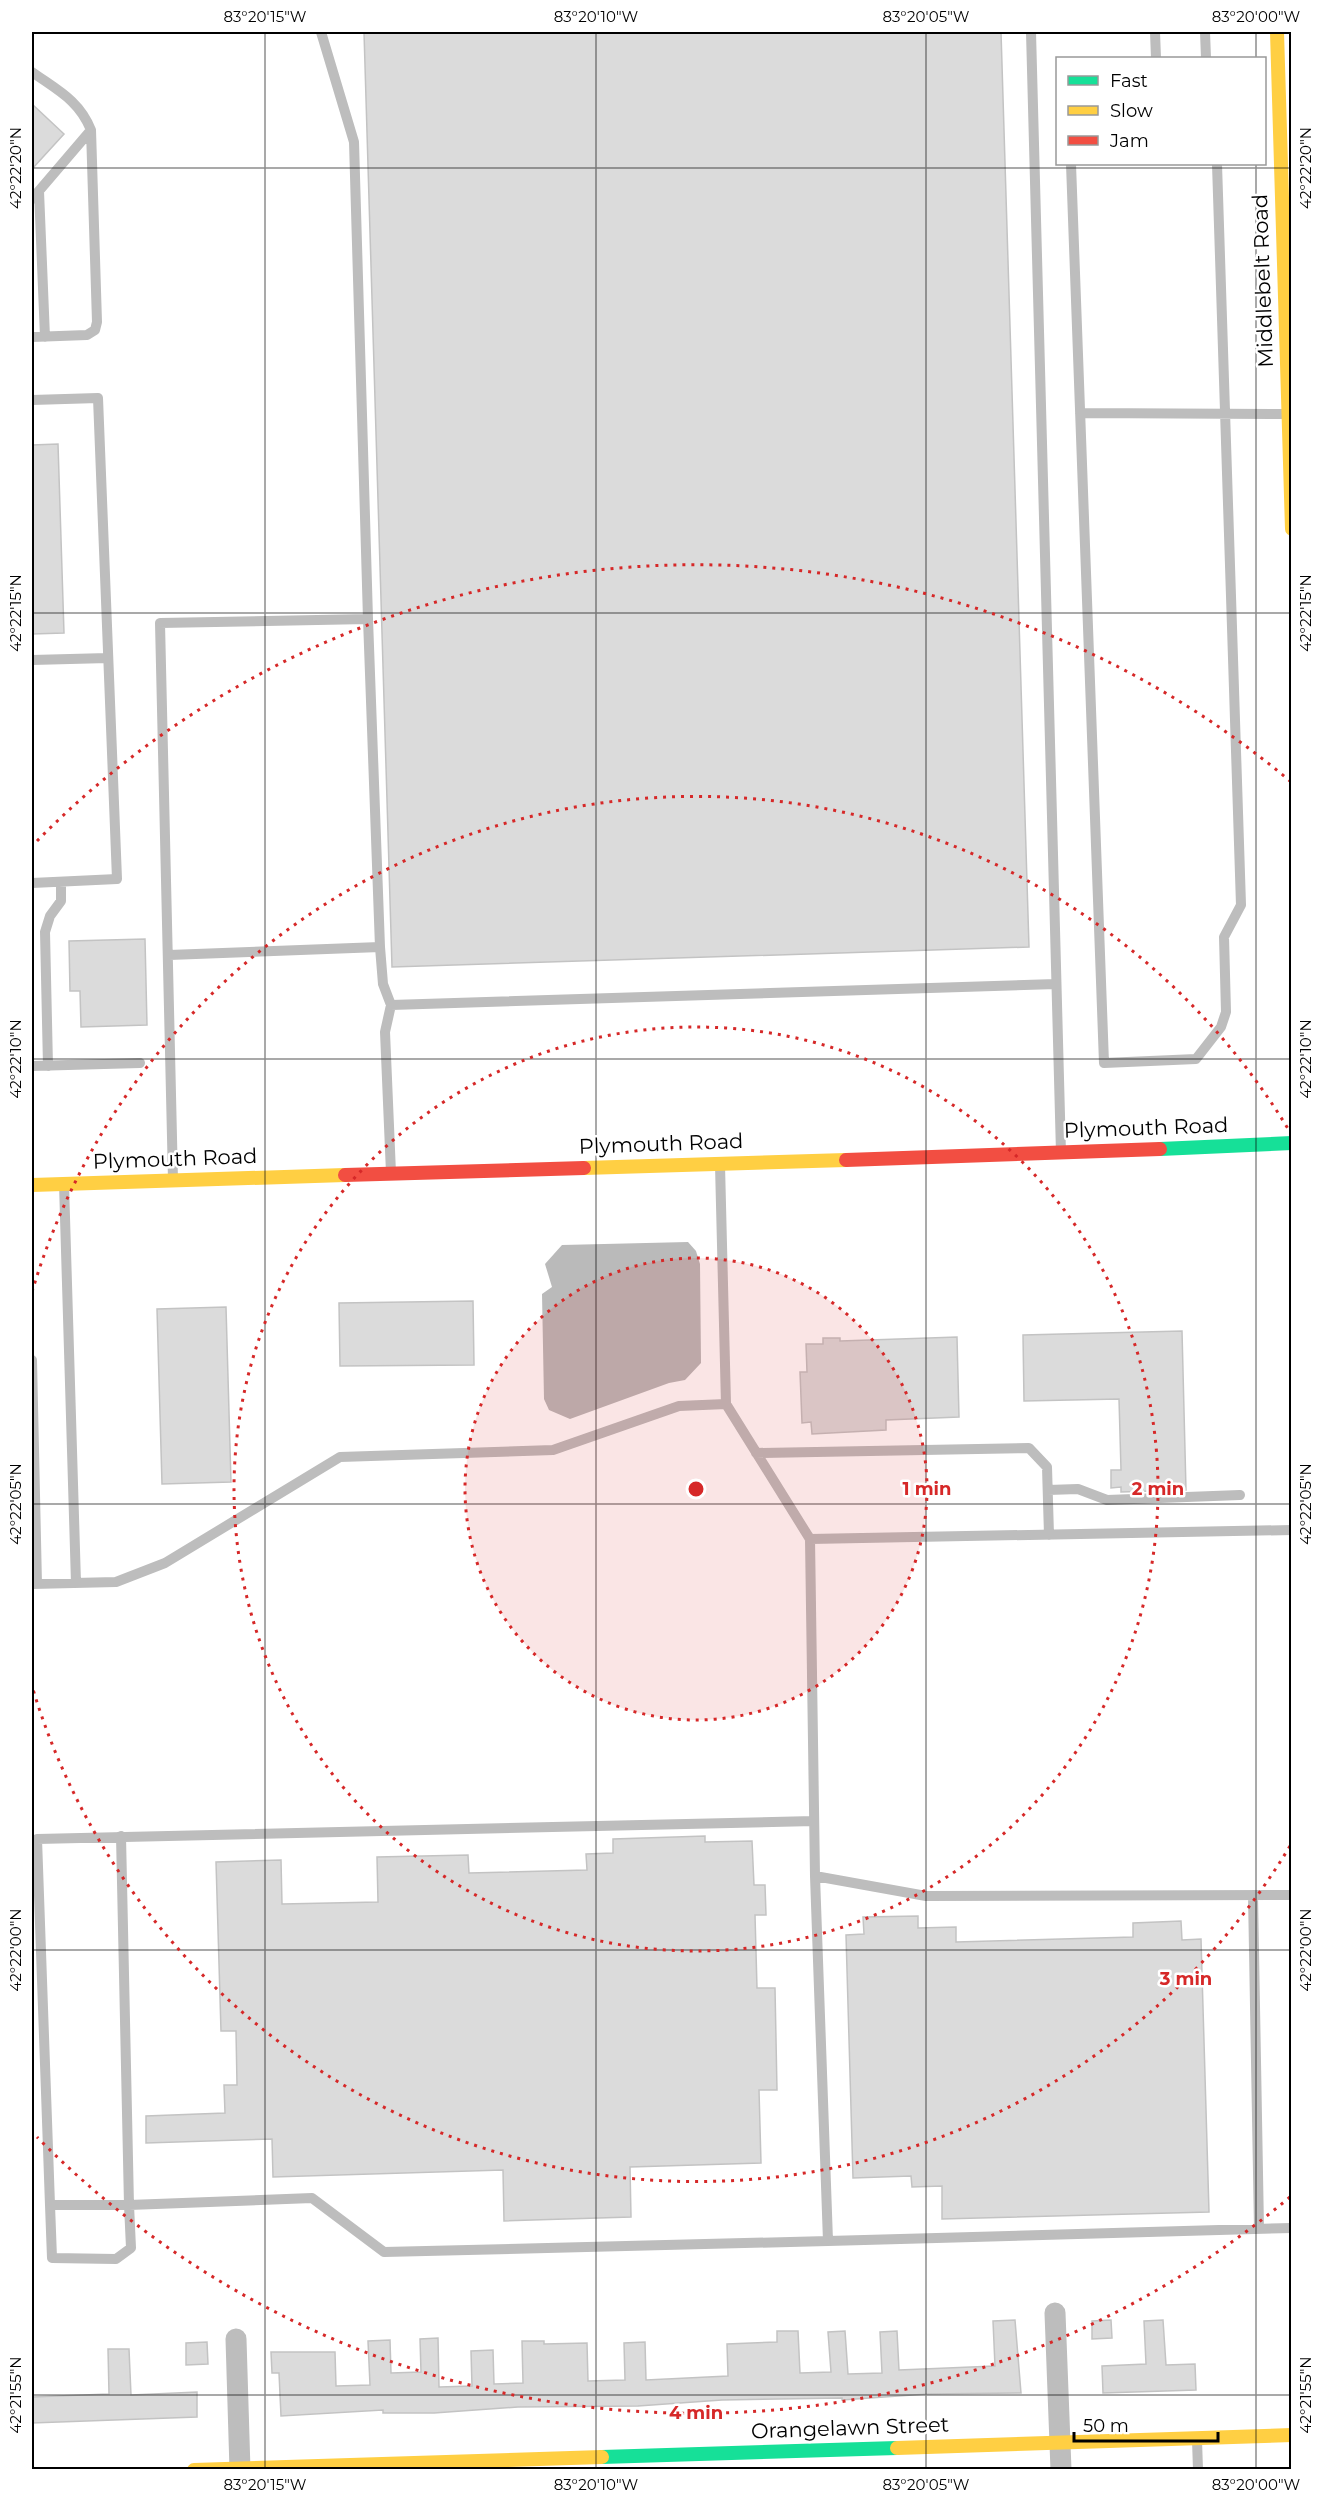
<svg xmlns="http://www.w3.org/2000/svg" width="1323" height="2501" font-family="Montserrat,sans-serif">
	<rect width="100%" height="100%" fill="#fff"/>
	<path fill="#bababa" d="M688 1242 696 1251 700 1264 701 1363 685 1380 669 1383 570 1419 549 1410 544 1399 542 1294 552 1287 545 1264 562 1245Z"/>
	<path fill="#dbdbdb" stroke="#c3c3c3" stroke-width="1.5" d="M364 32H1001L1029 947 392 967Z
		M32 104 64 134 32 169Z
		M58 444 64 633 32 634V445Z
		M145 939 147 1025 81 1027 80 991H70L69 941Z
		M473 1301 474 1365 340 1366 339 1303Z
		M226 1307 231 1482 162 1484 157 1309Z
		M1182 1331 1186 1490 1121 1492V1487L1111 1488V1470H1121L1119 1399 1024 1401 1023 1335Z
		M957 1337 959 1417 886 1420V1430L812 1434 811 1422 802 1423 800 1372H807L806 1344H823V1338H840V1341Z
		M705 1836V1842L752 1841 754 1885H765L766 1915H755L757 1988H775L777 2090H759L761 2163 630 2167 631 2217 504 2221 503 2170 273 2177 272 2139 146 2143V2116L225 2113 224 2085H237L236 2031H221L216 1862 281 1860 282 1904 378 1902 377 1857 468 1855 469 1873 587 1870 586 1854 613 1853V1839Z
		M918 1916V1928L956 1927V1942L1133 1937V1923L1181 1921 1182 1940 1201 1939 1209 2212 942 2219V2186L912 2187 911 2176 853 2178 846 1935 864 1934 863 1917Z
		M1015 2320 1021 2393 927 2394 842 2400V2398L722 2400 638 2406 518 2407 434 2413H383V2410L281 2416 279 2373H272L271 2352H335L336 2386 370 2385 368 2341 390 2340 391 2373 421 2372 420 2339 438 2338 439 2387 472 2386 471 2351 493 2350 494 2384 523 2383 522 2341H544V2344L587 2343 588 2381 625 2380 624 2343 645 2342 646 2380 728 2376 727 2344 777 2342V2331H798L800 2373 831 2372 828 2332 845 2331 848 2374 882 2373 880 2332 897 2331 899 2370 995 2366 993 2321Z
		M1111 2320 1112 2338 1092 2339V2321Z
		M1163 2320 1166 2365 1195 2364 1196 2390 1103 2393 1102 2366 1146 2364 1144 2321Z
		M207 2342 208 2364 186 2365V2343Z
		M108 2349H129L131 2395 197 2392V2417L32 2423V2397L109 2394Z"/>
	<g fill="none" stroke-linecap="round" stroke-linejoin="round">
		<path stroke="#bdbdbd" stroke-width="10" d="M321 32 354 142 368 619
			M1031 32 1061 1153
			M1155 32 1156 58
			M1205 32 1206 58
			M32 72C57 90 79 100 91 130L97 322 95 330 87 335 32 337
			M1071 164 1104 1063 1196 1059 1221 1027 1226 1012 1224 937 1241 905 1217 164
			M39 191 45 337
			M32 199 91 130
			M32 400 98 398 117 879 32 883
			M1080 413 1288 414
			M32 660 108 658
			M169 955 380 947 383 984 391 1005
			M32 1066 140 1063
			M48 1066 45 932 50 916 61 901V882
			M720 1165 726 1404 810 1539
			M391 1173 385 1032 391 1005 1056 984
			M173 1180 160 623 368 619 380 947
			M64 1184 76 1583
			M32 1360 37 1584
			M756 1453 1029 1448 1047 1467 1049 1535
			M1048 1490 1078 1489 1107 1500 1240 1495
			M32 1584 116 1582 165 1563 340 1457 553 1450 679 1406 726 1404
			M121 1836 129 2205 312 2198 384 2252 828 2241
			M815 1876 810 1539 1292 1530
			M1253 1895 1259 2228
			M1292 1895 926 1896 815 1876 828 2241 1292 2228
			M50 2205 52 2258 116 2259 131 2248 129 2205H50L37 1839 814 1821
			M1197 2440 1198 2470"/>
		<path stroke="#bdbdbd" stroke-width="21" d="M1055 2313 1061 2470
			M236 2339 240 2470"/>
		<path stroke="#16e098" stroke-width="14" d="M1160 1149 1292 1143
			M602 2457 897 2448"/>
		<path stroke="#ffcf43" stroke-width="14" d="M1277 32 1292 529
			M584 1168 846 1160
			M32 1185 345 1175
			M897 2448 1292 2435
			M194 2470 602 2457"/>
		<path stroke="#f24e42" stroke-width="14" d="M846 1160 1160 1149
			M345 1175 584 1168"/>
	</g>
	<path fill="none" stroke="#000" stroke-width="1.5" stroke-opacity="0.45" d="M265 32V2470M596 32V2470M926 32V2470M1256 32V58M1256 164V2470M32 168H1292M32 613H1292M32 1059H1292M32 1504H1292M32 1950H1292M32 2395H1292"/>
	<circle cx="696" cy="1489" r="231" fill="#d62828" fill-opacity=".12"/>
	<g fill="none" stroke="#d62828" stroke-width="3" stroke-dasharray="3 6">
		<circle cx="696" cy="1489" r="231"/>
		<circle cx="696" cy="1489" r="462"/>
		<path d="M1290 1846A693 693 0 0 1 32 1686M32 1292A693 693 0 0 1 1290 1132"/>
		<path d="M1290 2197A924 924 0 0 1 37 2137M37 841A924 924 0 0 1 1290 781"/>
	</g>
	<g text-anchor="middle" stroke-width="5" stroke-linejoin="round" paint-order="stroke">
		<g font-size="21" fill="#000" stroke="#fff">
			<text transform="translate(1263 281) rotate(-92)" y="7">Middlebelt Road</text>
			<text transform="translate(1146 1128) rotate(-2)" y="7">Plymouth Road</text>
			<text transform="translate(661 1144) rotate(-2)" y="7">Plymouth Road</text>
			<text transform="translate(175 1159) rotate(-2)" y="7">Plymouth Road</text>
			<text transform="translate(850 2428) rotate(-2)" y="7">Orangelawn Street</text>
		</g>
	</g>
	<circle cx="696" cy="1489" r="9" fill="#d62828" stroke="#fff" stroke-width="3"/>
	<g font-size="18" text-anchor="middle" font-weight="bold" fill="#d62828" stroke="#fff" stroke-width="5" stroke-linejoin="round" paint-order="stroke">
		<text x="927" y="1495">1 min</text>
		<text x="1158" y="1495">2 min</text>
		<text x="1186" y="1985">3 min</text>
		<text x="696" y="2419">4 min</text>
	</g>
	<rect width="1323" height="2501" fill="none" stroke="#ffffff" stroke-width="66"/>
	<rect x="1056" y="57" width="210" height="108" fill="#ffffff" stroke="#999999" stroke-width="1.5"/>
	<rect x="1068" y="76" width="30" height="9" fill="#16e098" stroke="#999999" stroke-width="1.5"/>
	<text x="1110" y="87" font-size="18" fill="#000000">Fast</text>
	<rect x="1068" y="106" width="30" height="9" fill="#ffcf43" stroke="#999999" stroke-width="1.5"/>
	<text x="1110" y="117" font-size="18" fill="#000000">Slow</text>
	<rect x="1068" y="136" width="30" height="9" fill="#f24e42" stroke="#999999" stroke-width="1.5"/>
	<text x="1110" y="147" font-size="18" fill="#000000">Jam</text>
	<path d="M1074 2432v9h144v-9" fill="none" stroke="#000000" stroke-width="3"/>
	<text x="1083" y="2432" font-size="18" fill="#000000" stroke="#ffffff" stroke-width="4.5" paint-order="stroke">50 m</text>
	<rect x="33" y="33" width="1257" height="2435" fill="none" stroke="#000" stroke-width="2"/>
	<g font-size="15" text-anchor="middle" fill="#000">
		<text x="265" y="22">83°20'15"W</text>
		<text x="596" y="22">83°20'10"W</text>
		<text x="926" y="22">83°20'05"W</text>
		<text x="1256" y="22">83°20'00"W</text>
		<text transform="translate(16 168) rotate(-90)" y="5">42°22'20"N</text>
		<text transform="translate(1306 168) rotate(-90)" y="5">42°22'20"N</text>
		<text transform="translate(16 613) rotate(-90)" y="5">42°22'15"N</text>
		<text transform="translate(1306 613) rotate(-90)" y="5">42°22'15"N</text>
		<text transform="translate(16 1059) rotate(-90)" y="5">42°22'10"N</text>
		<text transform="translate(1306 1059) rotate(-90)" y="5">42°22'10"N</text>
		<text transform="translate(16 1504) rotate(-90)" y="5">42°22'05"N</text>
		<text transform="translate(1306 1504) rotate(-90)" y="5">42°22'05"N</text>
		<text transform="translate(16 1950) rotate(-90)" y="5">42°22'00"N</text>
		<text transform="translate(1306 1950) rotate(-90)" y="5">42°22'00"N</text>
		<text transform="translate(16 2395) rotate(-90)" y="5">42°21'55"N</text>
		<text transform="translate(1306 2395) rotate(-90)" y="5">42°21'55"N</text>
		<text x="265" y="2490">83°20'15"W</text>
		<text x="596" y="2490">83°20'10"W</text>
		<text x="926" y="2490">83°20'05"W</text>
		<text x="1256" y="2490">83°20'00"W</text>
	</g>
</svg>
